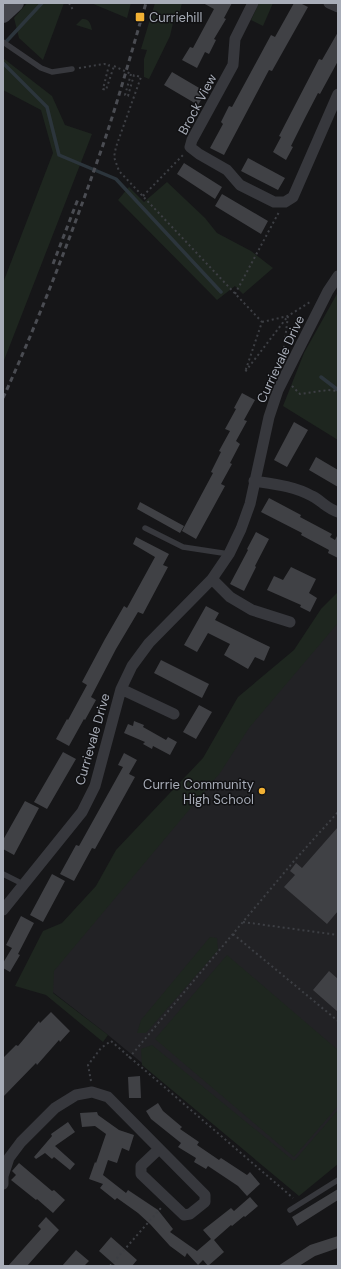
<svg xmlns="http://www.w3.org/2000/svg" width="341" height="1269" font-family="'DM Sans',sans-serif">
	<rect width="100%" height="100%" fill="#161618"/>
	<path fill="#222225" d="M338 606V1162L300 1193 108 1035 32 976Z"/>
	<path fill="#1e261f" d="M27 3H64L43 60 19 38 14 18Z
		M91 3H131L127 18Z
		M155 3H182L178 19 173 23 170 36 149 79 144 77V59L147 50 141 49Z
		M259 3H273L263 26 251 20Z
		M82 19C89 18 91 24 92 30L76 25Z
		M3 58 52 96 65 125 92 134 3 363V283L53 153 41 110 3 90Z
		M167 182 205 218 217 233 251 251 273 268 243 294 235 286 217 300 118 200 129 187 144 202Z
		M338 292V440L283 406 304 353Z
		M338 592V623L249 728 220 773 54 971 53 993 108 1035 103 1042 46 995 15 986 43 931 62 923 96 886 116 850 203 758 238 697 294 650 321 609Z
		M210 937 217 938 218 950 146 1033H137L141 1020Z
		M227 955 338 1050V1106L294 1157 155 1039Z
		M152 1045 294 1161 338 1110V1164L299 1196 142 1065 141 1049Z"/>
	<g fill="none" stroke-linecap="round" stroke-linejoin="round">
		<path stroke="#2c353c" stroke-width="3.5" d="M4 44 42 3
			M3 63 47 107 59 155 116 179 221 292
			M321 377 338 390"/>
	</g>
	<path fill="#404145" d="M203 3H232L224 18 226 19 214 39 216 40 209 54 205 52 197 68 182 60 190 47 193 48 214 9Z
		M294 3H300L308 7 272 71 269 70 224 155 210 148 223 124 221 122 229 106 232 107 271 35 275 37Z
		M338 32V61L320 94 318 93 305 118 291 146 293 147 286 160 273 152 281 137 279 136 319 59 322 60Z
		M172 72 206 92 198 105 164 85Z
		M248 158 285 178 278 190 241 171Z
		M184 163 222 187 215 199 177 174Z
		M222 194 268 221 261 234 215 206Z
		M242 393 255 400 244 420 247 421 236 441 240 444 230 463 232 464 221 484 225 486 196 539 182 531 213 473 211 472 221 452 219 451 230 431 225 429 236 409 234 408Z
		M294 422 308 430 287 467 274 460Z
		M316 457 338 470V487L309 470Z
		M269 498 301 515 300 517 332 534 330 537 335 540 338 534V558L328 553 329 550 301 535 302 533 261 512Z
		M140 502 184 526 180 533 137 509Z
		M256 532 269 539 255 566 256 567 244 591 230 584 248 550 247 549Z
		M136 537 169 554 163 565 168 567 143 614 138 612 116 649 91 697 96 700 85 720 84 719 69 746 56 739 67 719 68 720 87 685 82 682 105 639 124 606 127 608 155 557 133 544Z
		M291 567 316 579 309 593 317 598 310 612 300 607 301 605 267 590 274 576 283 580Z
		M206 606 219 613 215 620 270 647 264 661 255 657 248 669 224 655 230 644 208 633 197 652 184 645Z
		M161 660 209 684 202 698 154 673Z
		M199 705 212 712 196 739 183 732Z
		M134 721 144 725 143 727 166 740 168 737 177 742 170 755 153 746 152 749 143 744 145 742 124 733 128 724 133 726Z
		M63 752 76 759 47 809 34 802Z
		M124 753 137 760 129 774 135 777 95 849 92 848 74 881 60 874 76 845 79 846 123 767 118 765Z
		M25 801 39 808 14 855 3 849V840Z
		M338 827V911L327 924 284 887 295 875 290 871 296 863 302 868Z
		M52 874 65 881 43 922 30 915Z
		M21 916 34 923 18 954 20 955 10 972 3 968V963L12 948 6 945Z
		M329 971 338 979V1012L313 990Z
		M51 1012 70 1031 60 1042 59 1040 37 1065 36 1063 3 1097V1058L16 1045 18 1046 39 1021 40 1023Z
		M140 1076 141 1098H129L128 1077Z
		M158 1103 163 1111 182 1127 180 1129 199 1142 197 1145 219 1160 221 1158 247 1175 250 1172 260 1184 247 1196 238 1186 208 1166 206 1169 194 1162 196 1158 178 1147 181 1143 151 1119 146 1111Z
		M97 1112 98 1115 119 1130 134 1135 129 1151 122 1148 117 1163 108 1160 103 1175 126 1193 128 1190 158 1210 173 1229 170 1232 197 1251 211 1239 203 1230 231 1208 234 1211 250 1197 258 1206 245 1217 244 1216 232 1226 231 1225 214 1240 224 1252 208 1266 203 1260 198 1265 187 1253 185 1257 170 1246 150 1224 138 1213 117 1198 115 1200 100 1188 103 1184 89 1179 95 1162 96 1163 106 1134 95 1126 82 1127 80 1113Z
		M68 1122 75 1132 55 1146 75 1164 70 1170 54 1157 52 1159 45 1153 36 1159 34 1157 52 1136 51 1134Z
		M19 1163 52 1191 54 1190 65 1200 53 1213 37 1199 36 1200 11 1180 16 1175 12 1171Z
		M338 1189V1200L297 1226 292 1217Z
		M46 1217 59 1230 27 1266H8L41 1229 38 1226Z
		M338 1236V1248L315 1256 299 1266H278L310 1245Z
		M111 1237 137 1260 132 1266H116L99 1251Z
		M76 1250 89 1261 84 1266H62Z"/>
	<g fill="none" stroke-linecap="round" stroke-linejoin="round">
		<path stroke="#3d3f44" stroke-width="2" stroke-dasharray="2 3" stroke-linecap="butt" d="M69 3 73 10
			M79 68 104 64 109 65 103 89 106 90 114 66
			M131 74 125 95 128 96 134 75 141 77 116 147 114 157 119 171 262 322 245 372 288 316 283 355
			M143 196 183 155
			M235 294 279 212
			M262 322 288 316 310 302
			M292 386 300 394 328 390 338 391
			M243 922 338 935
			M233 934 338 1021
			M129 1058 294 861 338 812
			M91 1081 88 1065 101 1048 111 1041 293 1198
			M110 1266 161 1208"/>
		<path stroke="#37383d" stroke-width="5.5" d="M3 42 41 68 52 72 72 69
			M145 528 183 547 229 554
			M3 874 23 884
			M290 1210 338 1180"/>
		<path stroke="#37383d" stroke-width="11" d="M253 3 235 39 233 65 192 140 190 147 199 154 227 170 240 185 274 202H285L293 197 338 94
			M329 3 338 7
			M254 481C274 484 294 486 312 496 322 501 326 508 338 512
			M212 579 230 597 252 610 290 622
			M121 689 174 714
			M3 910 82 812 95 786 121 689 132 666 149 643 212 579 229 554 241 529 250 504 269 417 278 390 328 291 338 276
			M3 1184V1176L9 1158 21 1142 55 1108 76 1095 92 1092 108 1097 205 1195V1202L190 1214 184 1215 141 1174V1166L159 1149"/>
		<path stroke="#45474d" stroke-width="16" d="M3 15 16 3"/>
		<path stroke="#4a4c52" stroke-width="3" stroke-dasharray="5 4" stroke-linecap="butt" d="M53 264 78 199
			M3 398C41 315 73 231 103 145 119 98 132 50 146 3"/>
		<path stroke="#3d3f44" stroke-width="2" stroke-dasharray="2 3" stroke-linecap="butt" d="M114 66 131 74"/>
	</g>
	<g fill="#f2b134" stroke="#111113" stroke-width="1.5">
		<rect x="135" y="12" width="10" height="10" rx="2"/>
		<circle cx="262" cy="791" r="4"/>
	</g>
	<g text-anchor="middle" stroke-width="3" stroke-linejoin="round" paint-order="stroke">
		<g font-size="13" fill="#a8adb8" stroke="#111113" text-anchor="start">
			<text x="149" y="22">Curriehill</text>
			<text x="254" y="789" text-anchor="end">Currie Community<tspan x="254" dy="15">High School</tspan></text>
		</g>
		<g font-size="13" fill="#a8adb8" stroke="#111113">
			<text transform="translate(197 104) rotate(-62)" y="5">Brock View</text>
			<text transform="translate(280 359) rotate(-65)" y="5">Currievale Drive</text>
			<text transform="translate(92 739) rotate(-74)" y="5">Currievale Drive</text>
		</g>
	</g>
	<rect width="341" height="1269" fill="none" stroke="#a8adb8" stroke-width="8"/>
</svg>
